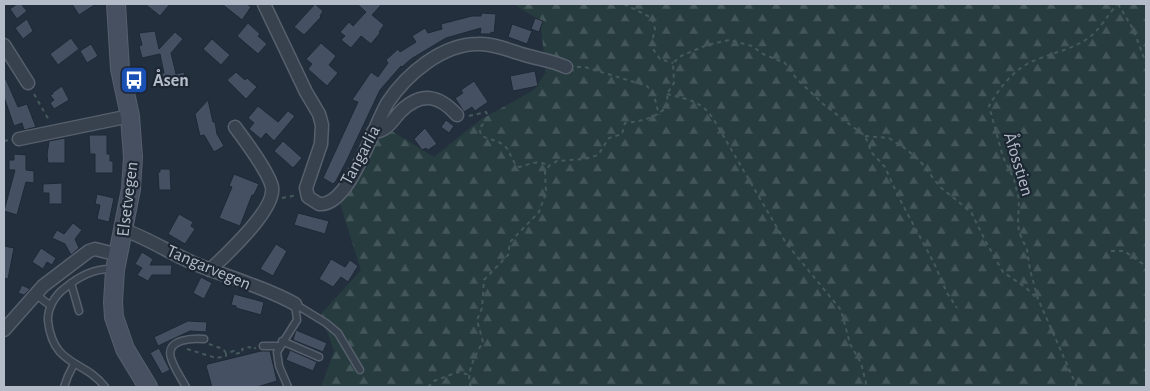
<svg xmlns="http://www.w3.org/2000/svg" width="1150" height="391" font-family="'Alegreya Sans',sans-serif">
	<defs>
		<pattern id="forest-firs" width="22" height="20" patternUnits="userSpaceOnUse" patternTransform="scale(1.25)"><rect width="22" height="20" fill="#263c3f"/><path d="M5 1l3.5 6h-7zM16 11l3.5 6h-7z" fill="#435659"/></pattern>
	</defs>
	<rect width="100%" height="100%" fill="#242f3e"/>
	<path fill="url(#forest-firs)" d="M513 4H1146V387H321L334 351 321 314 361 270 340 204 355 183 375 139 392 131 434 157 480 120 534 90 546 72 540 20Z"/>
	<path fill="#455162" stroke="#1f2835" d="M17 4H21L27 11 17 19 10 9Z
		M72 4H96L79 15Z
		M145 4H170L160 16Z
		M222 4H247L251 7 242 20Z
		M315 4 323 11 320 16 321 17 304 35 294 27Z
		M357 4H382L372 15 384 25 379 32 380 33 371 44 361 36 351 48 341 40 345 36 340 32 349 22 353 26 366 12Z
		M482 13 496 14 494 33 491 32V34H480L481 28 446 38 411 59 402 67 401 66 380 90 346 162 336 181 333 184 323 178 358 102 352 100 371 72 378 77 388 63 386 60 398 49 400 52 416 42 412 36 425 28 428 33 442 29 441 24 472 16H481Z
		M535 18 543 21 539 32 531 29Z
		M27 19 33 31 23 39 15 28Z
		M248 23 260 34 258 36 267 44 258 54 237 36Z
		M512 24 532 31 527 44 508 37Z
		M155 31 159 49 175 32 183 39 171 53 176 74 184 72 186 83 161 89 160 74 164 73 160 54 142 58 139 46 142 45 139 33Z
		M71 38 79 49 58 65 50 54Z
		M212 39 230 55 221 65 203 49Z
		M321 43 336 56 329 65 338 73 327 86 308 69 312 64 306 59Z
		M91 44 98 56 87 63 80 51Z
		M535 71 538 86 513 91 510 76Z
		M236 72 245 80 247 78 257 87 246 99 227 80Z
		M4 75 18 107 27 104 36 127 24 130 22 123 14 126 4 97Z
		M474 81 488 102 475 111 472 107 464 112 455 98 463 93 461 90Z
		M62 86 69 100 54 109 50 103 54 100 50 95 53 94 52 93Z
		M208 100 213 122H215L217 134 224 146 214 152 204 135 200 136 195 114Z
		M258 106 278 122 288 111 295 116 274 141 266 133 261 139 249 129 254 123 248 118Z
		M446 120 454 126 449 133 441 127Z
		M425 128 437 144 428 150 426 148 422 150 414 139Z
		M89 135H107V154H110V161H113V173H95V154H90Z
		M65 138V163H48L47 155 49 141Z
		M283 141 302 158 293 168 274 151Z
		M14 154 26 155V170L34 171V183L26 182 17 215 4 211 15 170H9V160H14Z
		M160 169H170L171 190H159L158 172H160Z
		M234 174 259 184 254 195H252L240 226 219 218 232 187 229 186Z
		M62 183V204H49V193H43V184Z
		M97 194 114 198 109 222 97 219 100 205 95 204Z
		M298 213 329 221 325 234 294 225Z
		M179 214 193 222 191 226 195 229 185 244 168 234Z
		M73 223 82 230 75 239 79 248 71 255 65 244 52 238 57 230 64 234Z
		M276 244 287 251 273 276 260 269Z
		M4 246 14 248 8 279 4 278Z
		M41 248 56 258 52 265 47 262 43 269 32 262Z
		M142 252 153 259 150 265H172L171 275H152L148 281 137 275 142 268 135 264Z
		M331 259 345 267 350 260 358 266 348 282 341 277 333 287 319 279Z
		M201 277 212 283 204 299 193 293Z
		M22 285 30 289 24 295 18 293Z
		M234 294 264 302 261 315 236 308V306L231 305Z
		M188 321 207 322 206 332 190 331 158 346 154 337Z
		M296 330 327 343 323 352 293 340Z
		M159 348 170 370 162 374 150 353Z
		M290 350 317 362 313 371 286 360Z
		M261 351H270L277 381 257 387H212L206 366 208 364Z"/>
	<g fill="none" stroke-linecap="round" stroke-linejoin="round">
		<g stroke="#565f6c" stroke-width="9">
			<path id="service" d="M71 283 79 311
				M35 294 51 306
				M295 304 326 323 338 333 360 370
				M282 341 319 357
				M263 346H279
				M64 387 68 376 74 364
				M105 387C85 360 53 367 48 321 47 309 55 295 65 288 79 276 94 268 113 269
				M186 387C181 378 174 368 171 358 165 339 193 338 204 339
				M288 387 279 366 277 352 297 320 295 304"/>
		</g>
		<g stroke="#565f6c" stroke-width="15">
			<path id="minor" d="M264 4 306 92 319 114 322 125 321 144 306 188 308 197 319 204C350 207 374 124 388 102 407 74 442 44 478 44 494 43 510 51 525 55 538 59 553 61 566 67
				M4 45 28 83
				M373 132C387 131 391 122 400 112 421 91 439 95 457 115
				M19 139 130 116
				M124 230C150 239 173 255 198 265 230 278 265 287 295 304
				M210 270C226 255 276 209 272 187 269 173 244 139 235 127
				M4 330 43 286 89 251 95 249 119 255"/>
		</g>
		<g stroke="#565f6c" stroke-width="20">
			<path id="secondary" d="M116 4 120 69 130 116 133 157 131 189 115 270 113 302 114 317 125 349 148 387"/>
		</g>
		<path stroke="#44595c" stroke-width="2" stroke-dasharray="4 4" stroke-linecap="butt" d="M624 4 652 18 655 29 651 46 660 59 673 63
			M1118 4 1133 29 1146 63
			M577 67H585L647 86 654 95 659 115
			M34 94 50 122
			M667 94C689 100 701 100 714 120L786 243 841 310 850 344 861 363 866 383 865 387
			M469 116 486 112 489 117 479 129 482 136C488 139 496 140 502 144 511 149 510 161 519 167 531 164 538 159 549 166
			M865 136 889 138 906 149 920 161 940 187 971 212 986 242 1003 272 1025 287 1038 299
			M4 141 9 140
			M282 198 297 195
			M1111 251H1124L1146 266
			M209 344 223 349 226 353
			M187 349 216 358 226 356V353L234 351 235 354 243 352 242 349 250 347 251 349 256 348
			M428 387 434 381 458 372 470 375
			M471 387C465 373 476 354 483 342L477 320 482 308 484 280 508 255 510 242 539 212 546 193 545 172 549 166 557 161 585 159 598 155 609 138 622 134 625 123C643 121 655 118 668 106L667 94 674 83 673 63 681 56 707 45 729 40 752 46 763 54 785 63 796 78 823 104 865 136 872 153 885 167 898 196 934 263 947 293 957 308
			M1077 387 1038 299 1030 270 1027 250 1019 232 1018 223 1019 200 1014 179 1003 157 989 106C998 90 1011 73 1027 64 1046 54 1069 51 1087 39 1098 32 1109 14 1117 4"/>
		<use href="#service" stroke="#38414e" stroke-width="6"/>
		<use href="#minor" stroke="#38414e" stroke-width="12"/>
		<use href="#secondary" stroke="#465061" stroke-width="18"/>
	</g>
	<defs>
		<g id="bus-square" transform="scale(1.4375)"><rect x="-9" y="-9" width="18" height="18" rx="4" fill="#1a4fb4" stroke="#1d2633"/><path d="M-5-6H5V4H4V6H2V4H-2V6H-4V4H-5ZM-3.5-4V0h7V-4ZM-3.5 1.2v1.5H-2V1.2ZM2 1.2v1.5H3.5V1.2Z" fill="#fff"/></g>
	</defs>
	<g fill-rule="evenodd">
		<use href="#bus-square" x="134" y="80"/>
	</g>
	<g text-anchor="middle" stroke-width="4.5" stroke-linejoin="round" paint-order="stroke">
		<g font-size="18" font-weight="bold" fill="#b4bcc9" stroke="#1d2633" text-anchor="start">
			<text x="153" y="86">Åsen</text>
		</g>
		<g font-size="18" fill="#b4bcc9" stroke="#1d2633">
			<text transform="translate(360 155) rotate(-62)" y="6">Tangarlia</text>
			<text transform="translate(1019 164) rotate(73)" y="6">Åfosstien</text>
			<text transform="translate(127 199) rotate(-83)" y="6">Elsetvegen</text>
			<text transform="translate(209 267) rotate(23)" y="6">Tangarvegen</text>
		</g>
	</g>
	<rect width="1150" height="391" fill="none" stroke="#b4bcc9" stroke-width="10"/>
</svg>
